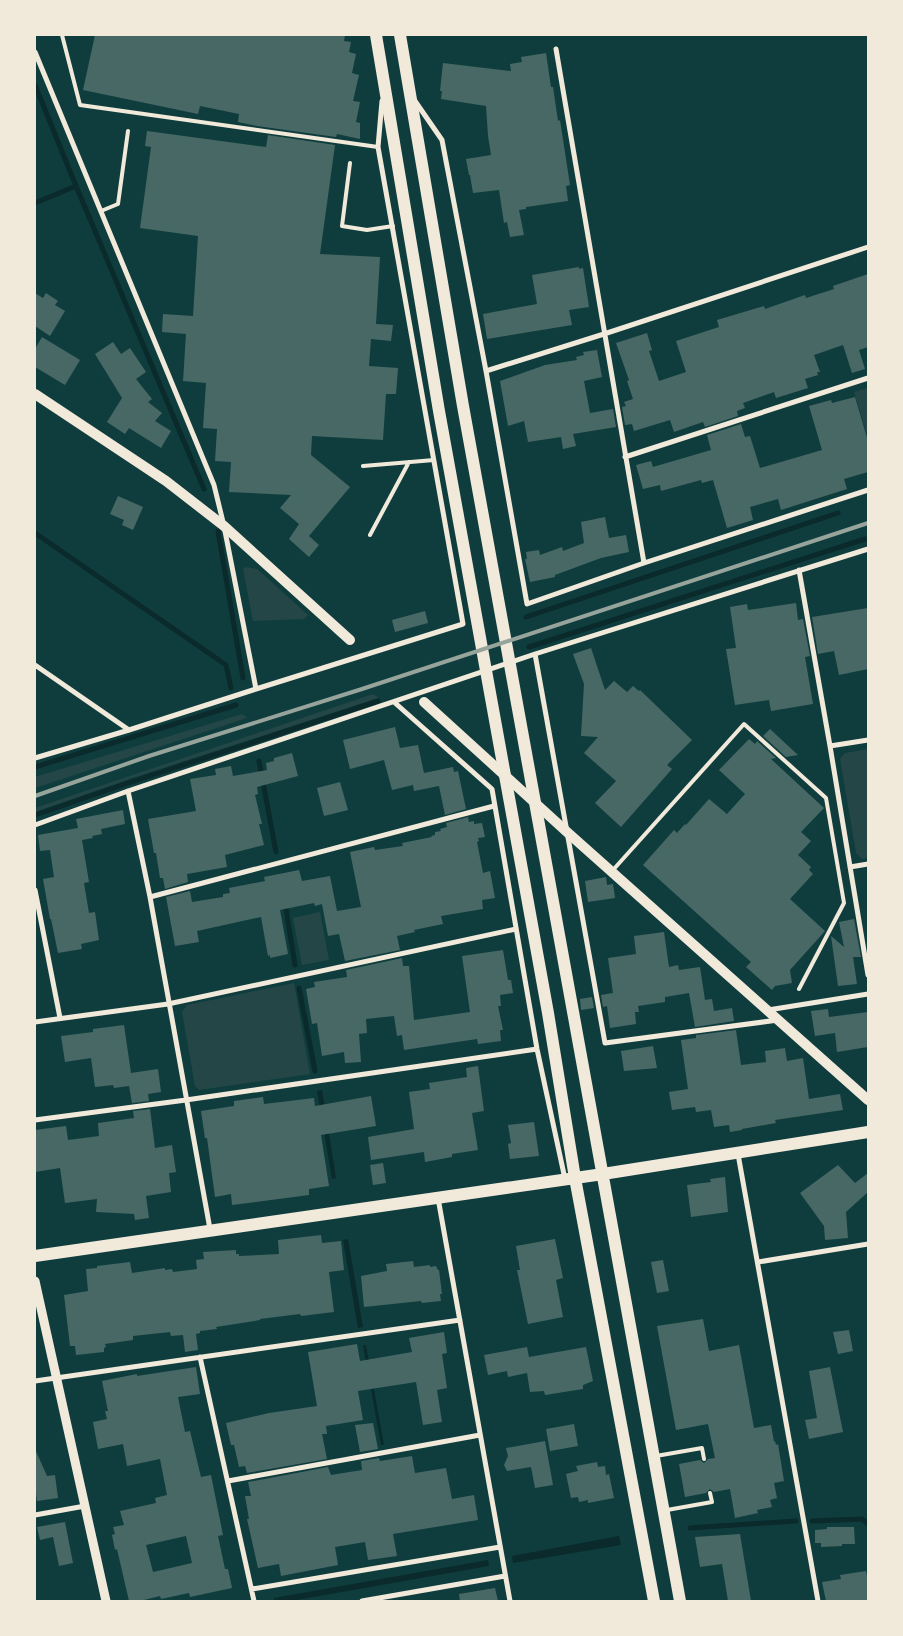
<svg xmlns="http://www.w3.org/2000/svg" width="903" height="1636" font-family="Overpass,sans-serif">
	<rect width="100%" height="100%" fill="#0f3d3e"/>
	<path fill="#244646" d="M868 388V438L854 392Z
		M246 567 257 569 308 615 304 619 253 621 243 569Z
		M373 694 379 698 129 779 35 812V808Z
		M242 714 247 718 35 788V777Z
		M868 749V858L862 859 856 853 840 759 845 753Z
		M320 912 329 960 302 965 293 918Z
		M294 983 310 1074 199 1090 195 1086 182 1012 187 1005Z"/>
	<path fill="#0a2a2b" d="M322 1090 336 1178 332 1179 317 1091Z
		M348 1239 363 1327 358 1328 343 1240Z
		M363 1345H366L384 1445H381Z
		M619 1536 621 1545 513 1563 512 1556Z
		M488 1560 489 1566 291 1601H274V1598Z"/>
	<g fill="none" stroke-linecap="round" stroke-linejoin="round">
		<path stroke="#0a2a2b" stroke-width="5" d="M35 85 76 186 35 203
			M76 186 204 489
			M218 531 243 678
			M35 533 226 665 231 688
			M526 617 838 513
			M529 647 865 539
			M259 761 276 852
			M35 767 236 705
			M35 815 128 783 378 701
			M285 903 295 965
			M299 988 315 1071
			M812 1521 862 1519 868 1524
			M690 1528 796 1521"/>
	</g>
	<path fill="#486865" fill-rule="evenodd" d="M95 35H345L344 41 351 42 349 52 356 54 352 73 359 75 353 101 360 102 356 122 360 123V139L337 134 336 137 257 126 238 122 239 114 200 106 198 114 83 90Z
		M546 53 551 87H553L558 121 560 120 570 185 566 186 568 201 526 207V209L519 210 524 235 510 237 507 222 504 223 499 190 473 193 470 175H469L466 159 491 155 488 136 486 106 441 99 442 91H440L443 63 511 71 510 64 522 62 521 57Z
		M147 131 266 147 268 135 335 145 320 254 380 257 376 324 393 325 391 341 371 339 369 366 398 368 396 394H386L383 440 312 436 311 455 350 487 309 536 319 545 309 557 289 539 299 524 280 508 291 495 229 492 231 462 215 461 217 429 203 428 206 383 183 381 186 334 162 332 163 314 193 316 198 236 140 228 151 147 145 146Z
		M579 267V269L583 268 589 307 569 310 572 325 487 339 483 314 537 304 532 275Z
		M868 274V347L859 350 865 369 852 373 843 345 814 355 820 372H817L818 375 805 379 808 388 776 398 774 392 743 403 745 408 737 411 738 416 705 427 703 422 674 432 670 420 634 431 632 424 625 425 622 407 626 406 624 402 633 399 627 381 629 380 616 343 647 333 652 350 649 351 659 381 686 372 676 341 719 327 717 320 764 306 765 309 805 295 806 298 834 289 833 286Z
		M35 293 43 298 46 293 58 301 55 305 65 311 50 336 35 326Z
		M42 337 80 360 65 385 35 367V349Z
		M113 342 121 354 130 348 146 372 136 379 152 399 148 402 162 413 155 421 171 431 161 448 129 428 125 434 107 422 122 398 95 354Z
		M597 350 602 377 584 381 590 413 613 409 616 427 573 434 576 446 563 449 561 437 528 442 524 421 508 426 500 381 545 365 577 360 576 357 584 355 583 352Z
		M855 397 868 441V472L844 479 847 489 781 510 778 499 750 507 753 520 727 528 713 480 702 483 701 480 661 491 660 485 643 489 636 465 651 461 653 467 711 450 707 435 741 424 745 437 750 436 760 468 822 450 809 406 831 400 832 403Z
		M118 496 143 507 133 530 122 525 124 520 110 514Z
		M605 517 609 538 626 535 629 552 601 558 555 575V577L530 582 525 559H527L526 552 539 550 540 555 562 547 563 551 584 543 581 522Z
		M796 603 798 620 803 619 810 656 805 657 813 704 771 711 769 700 735 705 726 649 736 648 730 607 747 604 748 610Z
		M868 608V669L839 675 834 651 818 654 812 617Z
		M425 611 428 623 395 632 392 620Z
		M591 648 605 690 614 681 627 692 633 686 639 691 640 690 692 740 667 765 672 769 621 827 595 803 616 781 584 753 598 737 581 736 584 684 573 654Z
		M395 727 400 748 418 745 424 773 453 767 454 772 458 771 466 809 445 815 439 786 414 791 413 785 392 790 384 760 350 769 343 740Z
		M770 729 798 755 786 757 763 736Z
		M749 739 755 744 757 741 776 758 771 759 824 808 801 832 811 841 798 855 811 867 809 870 813 874 790 899 825 931 790 970 792 983 775 986 772 990 746 967 751 962 643 865 674 830 677 833 685 824 686 825 709 799 727 814 745 794 719 770Z
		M292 753 298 776 257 787 258 794 255 795 262 824H259L264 845 225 855 227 867 187 874 188 882 165 889 163 878H160L156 853H154L148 819 196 811 190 779 216 775 215 769 231 766 233 776 267 770 266 763 274 761V758Z
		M340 782 348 810 324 816 317 788Z
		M123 810 125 824 101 829 102 834 92 836 93 838 82 840 89 882 84 883 89 913 95 912 99 940 81 944 82 949 58 953 51 919H50L43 879 54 877 50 850 40 851 38 835 78 828 76 819Z
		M468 817 469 822 474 821V824L482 823 485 837 478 838 479 841 477 842 483 873 490 871 495 898 482 900 483 909 441 916 443 924 414 930 415 932 397 936 400 950 345 961 339 934 328 936 322 904 315 906 314 903 280 910 288 954 270 958V955L268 956 261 917 197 931 199 942 175 946 166 897 190 891 192 902 223 897V894L230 893 229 888 265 881 264 877 299 870 302 881 330 876 337 911 361 907 350 852 374 847 375 850 403 846 402 843 432 837 431 836 435 835V832L441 831 440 829 447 827 446 823Z
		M606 877 607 885 613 884 615 898 588 902 585 881Z
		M854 919 861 957H853L857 984 838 986 831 936 844 947 839 922Z
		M664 932 669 967 678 965 679 970 700 967 705 1000 712 999 714 1011 732 1008 734 1021 695 1027 689 993 665 997V1002L638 1006 639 1012H635L636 1024 610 1028 607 1006 603 1007 601 995 613 993 608 958 636 954 634 936Z
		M503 950 508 980H511L513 993 500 995 501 1006H498L503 1030H500L501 1041 478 1044 477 1039 404 1050 402 1035 397 1036 394 1016 366 1019 367 1033 359 1034 361 1062 345 1063 344 1052 322 1056 317 1023 312 1024 306 989 315 987 314 982 347 977 346 970 402 958 403 966H409L414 1020 470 1012 462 956Z
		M592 997 594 1008 581 1010 580 999Z
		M828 1009 829 1017 868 1012V1047L837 1052 835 1033 815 1036 811 1011Z
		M124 1025 131 1073 158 1069 161 1092 148 1094 149 1101 132 1103 129 1086 114 1088 113 1085 95 1087 91 1058 65 1062 61 1036 93 1032V1029Z
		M736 1030 741 1065 766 1062 765 1051 785 1048 787 1061 803 1058 809 1099 840 1094 843 1110 775 1120 776 1123 742 1129V1130L730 1132 729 1125 714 1127 711 1110 696 1112 695 1107 672 1110 669 1092 688 1089 681 1040 696 1038V1035Z
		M653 1046 657 1068 624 1071 621 1051Z
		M478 1066 484 1111 472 1113 478 1150 452 1154V1157L425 1162 424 1152 371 1160 368 1137 414 1129 409 1092 430 1089 429 1083 467 1077 466 1068Z
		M371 1096 376 1126 321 1135 329 1186 309 1189V1195L232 1205 231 1194 215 1197 207 1138H205L201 1111 234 1106V1101L263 1097 264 1104 314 1098 315 1106Z
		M150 1109 155 1148 172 1145 176 1172 169 1173 171 1192 146 1196 149 1218 135 1220 134 1214 96 1212 97 1199 65 1203 60 1168 35 1172V1130L66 1126 68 1140 99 1136 98 1123 134 1118 133 1111Z
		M534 1122 539 1156 510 1159 508 1144 511 1143 508 1125Z
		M383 1163 386 1183 373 1185 370 1165Z
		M838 1165 855 1183 868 1173V1192L846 1212 848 1238 825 1240 824 1226 800 1193Z
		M725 1177 728 1212 691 1217 687 1185 711 1182 710 1179Z
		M321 1235 322 1243 341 1241 344 1270 329 1272 334 1312 301 1316 300 1314 260 1319V1320L216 1327 217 1329 200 1331V1333L196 1334 198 1350 185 1352 183 1335 171 1336 170 1332 133 1336V1340L105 1344 106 1347 104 1348V1352L76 1355 75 1346H70L64 1295 88 1291 86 1269 97 1268V1266L130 1262 132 1273 165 1268V1270L172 1269 173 1272 197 1269 196 1260 204 1259 203 1252 236 1250V1254H239V1256L279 1254 278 1240Z
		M555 1239 563 1278 556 1280 563 1317 528 1324 517 1270H520L516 1246Z
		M663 1260 669 1291 657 1293 651 1262Z
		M413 1261 414 1267 430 1265V1267L436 1266 438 1270H439L442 1294H440L441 1301 422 1303 421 1301 364 1307 361 1276 387 1271 386 1264Z
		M703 1319 709 1351 739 1345 754 1428 771 1425 774 1442 775 1441 776 1445 778 1444 784 1481 774 1483 777 1498 770 1500 772 1507 757 1510 758 1513 735 1518 730 1489 714 1492 710 1489 706 1493 685 1497 679 1464 700 1460 704 1463 708 1459 715 1458 708 1424 676 1430 657 1326Z
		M849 1330 853 1351 838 1354 833 1332Z
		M444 1332 447 1353 442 1354 447 1388 437 1390 442 1422 423 1425 416 1382 358 1391 363 1420 326 1426 327 1434H322L327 1459 247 1473 245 1466 239 1467 234 1445H231L226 1423 269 1413 317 1406 308 1352 357 1344 360 1361 412 1352 409 1338Z
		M527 1347 529 1357 586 1347 593 1381 583 1385V1389L545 1395 544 1391 530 1392 527 1373 508 1377 507 1371 488 1375 484 1355Z
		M196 1367 200 1394 178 1397 185 1432 190 1431 201 1477 211 1475 223 1535 218 1536 225 1569H228L232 1588 190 1597 189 1593 161 1599 160 1596 140 1601H129L117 1549 115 1550 112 1535 115 1534 113 1527 124 1525 120 1511 156 1503 155 1498 167 1495 160 1459 127 1466 123 1444 98 1449 93 1422 107 1419 105 1411H108L102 1381 137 1374V1376ZM186 1536 192 1563 153 1572 146 1545Z
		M830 1367 843 1432 809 1439 805 1420 817 1418 809 1371Z
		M373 1423 378 1449 360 1452 355 1425Z
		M574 1424 578 1446 550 1451 546 1429Z
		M545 1441 553 1485 535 1488 531 1467 507 1471 504 1465 508 1456 506 1448Z
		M35 1449 47 1476 55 1475 58 1498 37 1501 35 1486Z
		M412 1456 415 1473 446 1468 452 1499 474 1495 478 1520 393 1534 397 1556 368 1560 365 1542 335 1547 338 1565 281 1576 279 1564 258 1568 247 1519H249L245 1496H251L248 1482 328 1467 331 1475 362 1470 361 1461 379 1458 380 1461Z
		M597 1462 598 1467 605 1466 606 1475 609 1474 614 1498 588 1503V1500L579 1502 578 1497 571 1498 566 1474 578 1471 576 1466Z
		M65 1522 73 1563 59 1566 53 1537 40 1540 37 1527Z
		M827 1527H854L855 1544H842V1546L821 1547V1543H815V1530L827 1529Z
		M740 1534 751 1601H728L722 1564 700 1567 695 1537Z
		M866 1571 868 1581V1601H826L822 1582 841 1579 840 1575Z
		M495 1588 498 1601H460L459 1594Z"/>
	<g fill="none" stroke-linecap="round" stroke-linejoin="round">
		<path stroke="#f1e9da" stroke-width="4" d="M62 35 80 105 378 147
			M350 163 342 226 367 230 393 226
			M101 211 118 204 128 131
			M363 466 434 460
			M370 535 409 462
			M613 870 744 724 826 798 844 903 799 989
			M656 1456 702 1448 704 1459
			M667 1510 712 1502 710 1493"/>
		<path stroke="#f1e9da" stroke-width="5" d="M556 49 644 563
			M35 52 214 485 224 526 256 689 463 624 378 147 382 101
			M415 101 442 140 486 371 527 604 644 563 868 490
			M486 371 604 334 868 247
			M625 457 868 378
			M799 570 830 746 868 975
			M535 654 605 1043 778 1020
			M35 665 129 730
			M394 702 492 789 537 1049 565 1179
			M830 746 868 740
			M35 758 129 730 256 689
			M128 791 150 897 210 1229
			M35 825 128 791 535 654 868 549
			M850 867 868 864
			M35 890 60 1018
			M150 897 494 806
			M768 1010 868 994
			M35 1022 168 1004 516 929
			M35 1120 186 1100 537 1049
			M738 1154 818 1601
			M438 1198 510 1601
			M758 1262 868 1244
			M200 1357 254 1601
			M35 1381 460 1320
			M228 1481 480 1435
			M35 1515 85 1506
			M252 1589 500 1547
			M362 1601 505 1576"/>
		<path stroke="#f1e9da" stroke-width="9" d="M35 1281 106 1601"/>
		<path stroke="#f1e9da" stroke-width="10" d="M35 394 166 481 224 526 350 640
			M424 702 567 832 868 1100"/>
		<path stroke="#f1e9da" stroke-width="12" d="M376 35 439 411 548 1013 575 1178 654 1601
			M400 35 463 406 680 1601
			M35 1256 603 1174 868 1132"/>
		<path stroke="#97a49c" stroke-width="4" d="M35 796 149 756 362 689 868 523"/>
	</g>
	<rect width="903" height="1636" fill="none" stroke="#f1e9da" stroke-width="72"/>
</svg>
